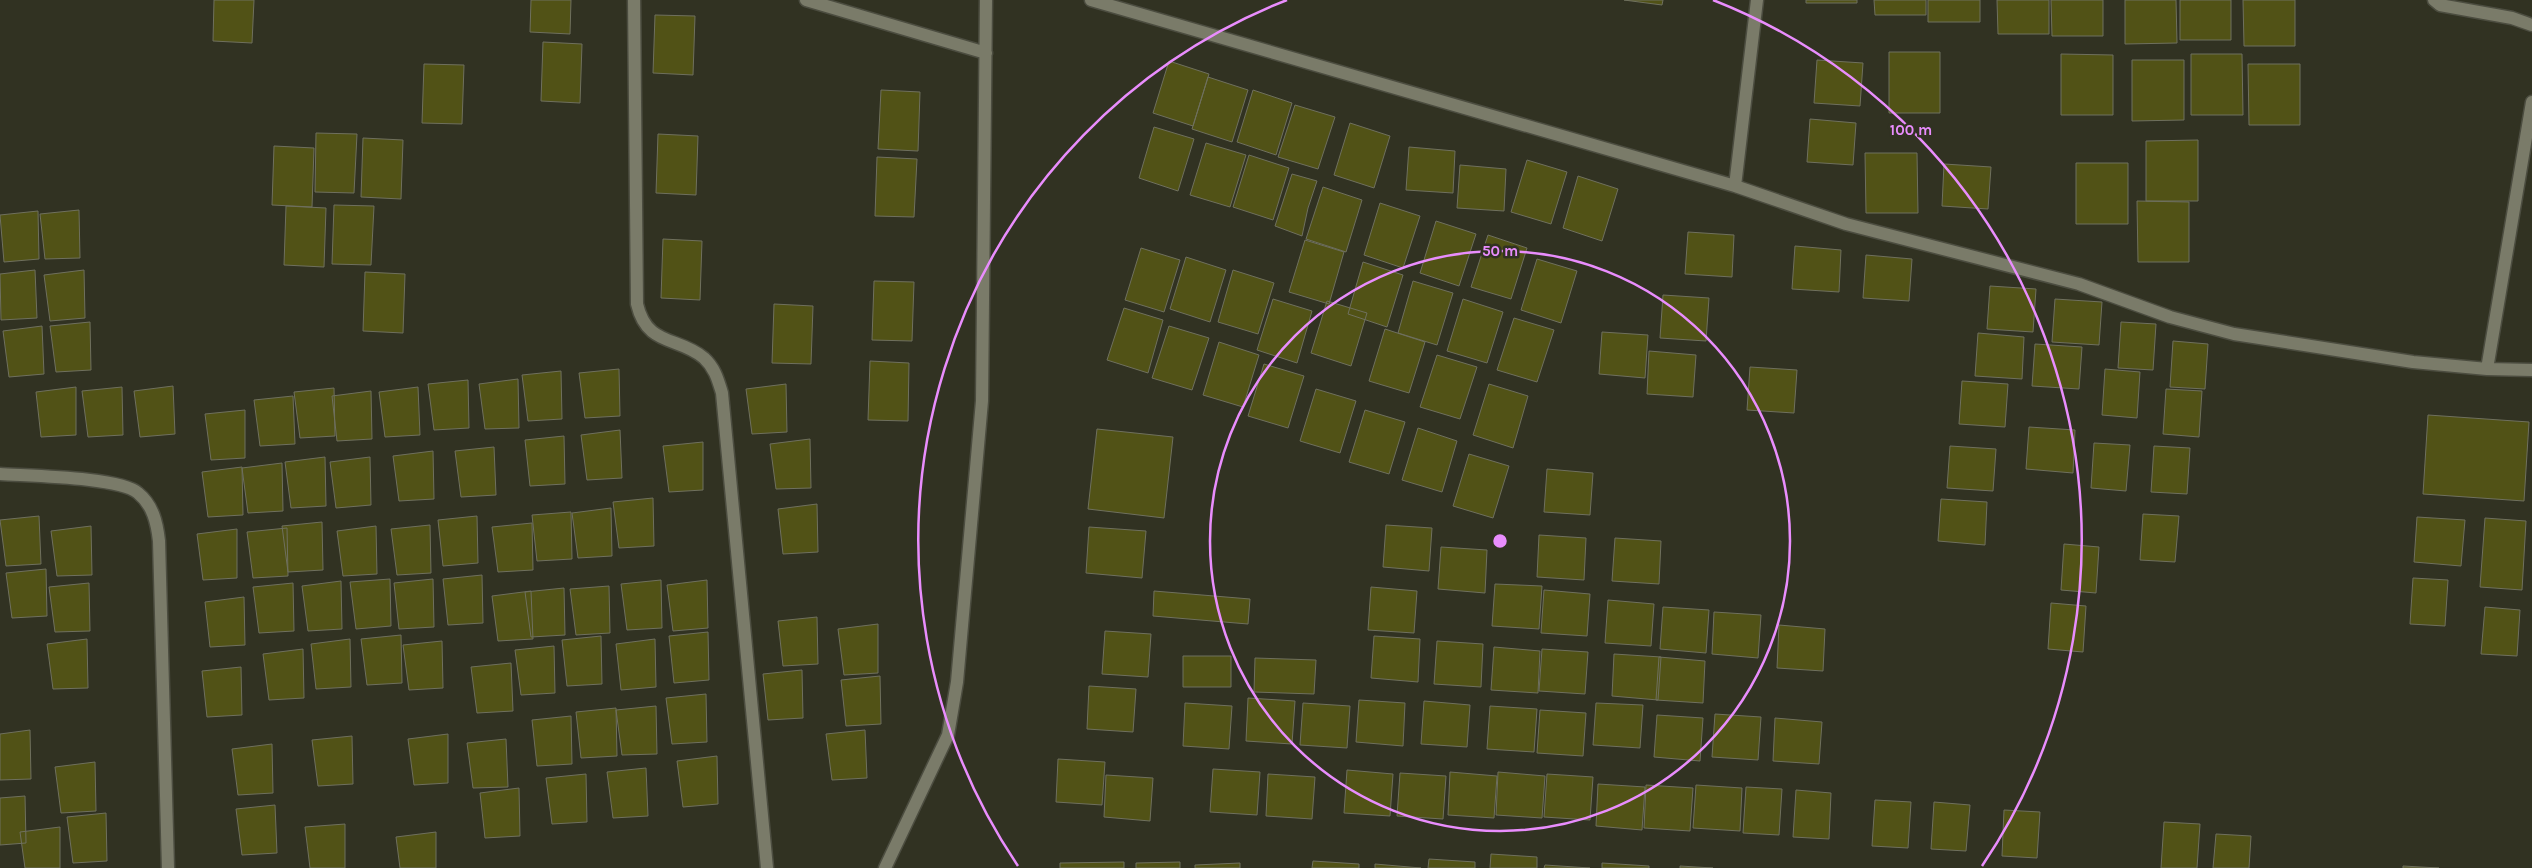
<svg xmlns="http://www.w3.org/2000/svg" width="2532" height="868" font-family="Karla,sans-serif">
	<rect width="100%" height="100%" fill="#313222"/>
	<path fill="#515216" stroke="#6f705e" d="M214 0H254L252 43 213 41Z
		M531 0H571L570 34 530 32Z
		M1624 0H1663L1662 5Z
		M1806 0H1857V3H1806Z
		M1874 0H1926V15H1875Z
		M1928 0H1980V22H1928Z
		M1997 0H2049V34H1998Z
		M2051 0H2103V36H2052Z
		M2125 0H2176L2177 43 2125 44Z
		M2180 0H2231V40H2180Z
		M2243 0H2295V46H2244Z
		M655 15 695 16 693 75 653 73Z
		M543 42 582 44 580 103 541 101Z
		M1889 52H1940V113H1889Z
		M2061 54 2113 55V115H2061Z
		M2191 54H2242L2243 115H2191Z
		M1817 60 1863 63 1860 106 1814 103Z
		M2132 60H2184V120L2132 121Z
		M1169 61 1209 74 1193 126 1153 113Z
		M424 64 464 65 462 124 422 123Z
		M2248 64H2300V125H2249Z
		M1208 77 1248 90 1232 142 1192 129Z
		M881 90 920 92 918 151 878 149Z
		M1253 90 1292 103 1276 155 1237 142Z
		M1295 105 1335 117 1318 169 1278 157Z
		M1810 119 1856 123 1853 165 1807 162Z
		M1350 123 1390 136 1374 188 1334 175Z
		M1154 127 1194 139 1178 191 1139 178Z
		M316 133 357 134 354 193 315 192Z
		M658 134 698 136 696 195 656 193Z
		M363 138 403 140 401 199 361 197Z
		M2198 140V201H2146V141Z
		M1206 143 1246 155 1230 207 1190 195Z
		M274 146 314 148 312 207 272 205Z
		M1409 147 1455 151 1453 193 1406 190Z
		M1865 153H1917L1918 213H1866Z
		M1249 155 1289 168 1273 220 1233 207Z
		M877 157 917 159 914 217 875 216Z
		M1527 160 1567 172 1551 224 1511 212Z
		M2076 163H2128V224H2076Z
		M1944 164 1991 167 1988 209 1942 206Z
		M1460 165 1506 169 1504 211 1457 208Z
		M1292 174 1317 181 1308 208 1302 236 1275 226Z
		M1578 176 1618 189 1602 241 1563 228Z
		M1323 187 1362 200 1346 252 1306 239Z
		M2137 201 2189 202V262H2138Z
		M1380 203 1420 216 1403 268 1364 255Z
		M334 205 374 206 371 265 332 264Z
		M286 206 326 208 324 267 284 265Z
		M79 210 80 258 45 259 40 214Z
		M38 211 39 259 4 262 0 215Z
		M1436 221 1476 234 1459 286 1420 273Z
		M1688 232 1734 235 1732 277 1685 274Z
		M1488 235 1527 248 1511 299 1471 287Z
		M663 239 702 241 700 300 661 298Z
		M1305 240 1344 252 1329 304 1289 292Z
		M1795 246 1841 250 1839 292 1792 289Z
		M1141 248 1180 260 1164 312 1125 300Z
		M1866 255 1912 259 1909 301 1863 298Z
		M1186 257 1226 270 1210 322 1170 309Z
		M1537 259 1577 271 1561 323 1521 310Z
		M1363 262 1403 275 1387 327 1348 314Z
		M35 270 37 318 1 320 0 274Z
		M84 270 85 318 50 321 44 275Z
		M1233 270 1274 283 1258 334 1218 322Z
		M365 272 405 274 403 333 363 331Z
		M874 281 914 282 912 341 872 340Z
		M1413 281 1453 293 1437 345 1398 333Z
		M1990 286 2036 289 2033 332 1987 329Z
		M1663 295 1709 298 1706 341 1660 338Z
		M1273 299 1312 311 1297 363 1257 350Z
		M1463 299 1503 312 1487 363 1447 351Z
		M2055 299 2102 302 2099 345 2052 342Z
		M1327 301 1367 313 1351 366 1311 353Z
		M774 304 813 306 811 364 772 363Z
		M1124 308 1163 320 1148 373 1107 360Z
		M1514 318 1554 330 1537 382 1497 370Z
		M90 322 91 370 56 372 50 326Z
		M2121 322 2156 324 2153 370 2118 368Z
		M42 326 44 374 9 377 3 331Z
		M1169 326 1209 338 1192 390 1152 378Z
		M1385 329 1425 342 1409 393 1369 381Z
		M1602 332 1648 335 1645 378 1599 374Z
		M1978 333 2024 337 2022 379 1975 376Z
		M2173 341 2208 344 2205 389 2170 387Z
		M1219 342 1259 355 1243 407 1203 395Z
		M2035 344 2082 347 2079 389 2032 386Z
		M1649 351 1696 355 1693 397 1647 394Z
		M1437 355 1477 367 1460 419 1420 407Z
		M870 361 909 363 908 421 868 420Z
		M1264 364 1304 376 1288 428 1248 416Z
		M1750 367 1797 370 1794 413 1747 410Z
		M619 369 620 416 585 418 579 373Z
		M2105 369 2140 372 2137 418 2102 415Z
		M561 371 562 419 528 421 522 375Z
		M518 379 519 428 485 429 479 384Z
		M468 380 469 428 434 430 428 384Z
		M1962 381 2008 384 2005 427 1959 424Z
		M786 384 787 432 752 434 746 389Z
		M1489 384 1528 396 1513 448 1473 435Z
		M173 386 175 434 140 437 134 391Z
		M76 387V435L41 437 36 392Z
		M122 387 123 435 88 437 82 391Z
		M418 387 420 435 385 437 379 392Z
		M334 388 335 436 300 438 294 392Z
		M1316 389 1356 401 1340 453 1300 441Z
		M2166 389 2202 391 2199 437 2163 434Z
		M371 391 372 439 337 441 332 396Z
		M293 396 295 444 260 446 254 400Z
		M245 410V458L211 460 205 414Z
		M1365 410 1405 422 1389 474 1349 462Z
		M2428 415 2529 422 2524 501 2423 494Z
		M2029 427 2075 430 2073 473 2026 469Z
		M1418 428 1457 441 1442 492 1402 480Z
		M1097 429 1173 437 1164 518 1088 509Z
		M620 430 622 478 587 480 581 435Z
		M564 436 565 484 530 486 525 440Z
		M810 439 811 488 776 489 770 444Z
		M703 442V490L669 492 663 446Z
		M2094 443 2130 445 2126 491 2091 488Z
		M1950 446 1996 449 1993 491 1947 488Z
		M2154 446 2190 448 2187 494 2151 492Z
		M494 447 496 495 461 497 455 451Z
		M433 451 434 499 399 501 393 456Z
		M1469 454 1509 466 1493 518 1453 506Z
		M325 457 326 506 291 508 285 462Z
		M370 457 371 505 336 508 330 462Z
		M282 463 283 511 248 513 242 468Z
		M242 467 243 515 208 517 202 472Z
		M1547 469 1593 473 1590 515 1544 512Z
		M653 498 654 546 619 548 613 502Z
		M1941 499 1987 502 1985 545 1938 541Z
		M817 504 818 552 783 554 778 509Z
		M611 508 612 556 578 558 572 513Z
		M571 512 572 559 537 561 532 515Z
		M2143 514 2179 516 2175 562 2140 560Z
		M39 516 41 564 6 566 0 520Z
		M477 516 478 563 443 566 438 520Z
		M2417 517 2465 520 2461 566 2414 562Z
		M2485 518 2526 521 2522 590 2480 587Z
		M322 522 323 570 288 572 282 526Z
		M532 523 533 570 498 572 492 527Z
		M430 525 431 573 397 575 391 529Z
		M1386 525 1432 528 1429 571 1383 567Z
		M91 526 92 575 57 576 51 531Z
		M376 526 377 574 343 576 337 531Z
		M1089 527 1146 531 1142 578 1086 573Z
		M287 528 288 576 253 578 247 532Z
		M237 529V578L203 580 197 534Z
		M1539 535 1586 538 1584 580 1537 577Z
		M1615 538 1661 541 1659 584 1612 581Z
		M2064 544 2099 547 2096 593 2061 590Z
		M1441 547 1487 550 1485 593 1438 589Z
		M46 569 47 616 12 618 6 573Z
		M482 575 483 623 448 625 443 579Z
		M2413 578 2448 580 2445 626 2410 624Z
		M390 579 391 626 356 629 350 582Z
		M433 579 434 627 399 629 394 583Z
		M661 580 662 628 627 630 621 584Z
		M707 580 708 628 673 631 667 585Z
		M341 581 342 629 308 631 302 586Z
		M89 583 90 631 55 632 49 587Z
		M293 583 294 631 259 633 253 587Z
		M1495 584 1542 586 1539 629 1492 626Z
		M609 586 610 633 576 635 570 589Z
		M1371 587 1417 591 1414 633 1368 630Z
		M564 588 565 635 531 637 525 592Z
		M1544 590 1590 594 1587 636 1541 633Z
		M531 591 533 639 498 641 492 596Z
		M1154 591 1250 599 1248 624 1153 616Z
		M244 597 245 645 210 647 205 602Z
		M1608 600 1654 604 1651 646 1605 643Z
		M2051 603 2086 606 2083 652 2048 649Z
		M1663 607 1709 610 1706 653 1660 649Z
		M2485 607 2520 610 2517 656 2481 654Z
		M1714 612 1761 615 1758 658 1712 654Z
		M817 617 818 664 783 666 778 621Z
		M878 624V673L844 675 838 629Z
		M1779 625 1825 629 1823 671 1777 668Z
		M1105 631 1151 634 1148 677 1102 674Z
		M708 632 709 680 674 683 669 636Z
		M401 635 402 683 367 685 361 639Z
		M601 636 602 684 567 686 562 640Z
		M1374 636 1420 639 1418 682 1371 678Z
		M87 639 88 688 53 689 47 644Z
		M350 639 351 687 316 689 311 644Z
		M655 639 656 687 621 690 616 644Z
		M442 641 443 688 409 690 403 645Z
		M1437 641 1483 644 1481 687 1434 684Z
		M554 646 555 693 521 695 515 650Z
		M1494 647 1540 651 1538 693 1491 690Z
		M303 649 304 698 269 700 263 654Z
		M1542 649 1588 652 1585 694 1539 691Z
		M1614 654 1661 657 1658 700 1612 696Z
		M1183 656H1231V687H1183Z
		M1659 657 1705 661 1703 703 1656 700Z
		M1255 658 1316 660 1314 694 1254 692Z
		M511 663 513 711 477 713 471 667Z
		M241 667 242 715 207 717 202 671Z
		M802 670 803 718 768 720 763 674Z
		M880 676 881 724 846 726 841 680Z
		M1089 686 1136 689 1133 732 1087 729Z
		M706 694 707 742 672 744 666 698Z
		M1248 698 1295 701 1292 744 1246 741Z
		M1359 700 1405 703 1403 746 1356 742Z
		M1424 701 1470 705 1467 747 1421 744Z
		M1185 703 1232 706 1229 749 1183 746Z
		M1303 703 1350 706 1347 748 1300 745Z
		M1596 703 1643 705 1640 748 1593 745Z
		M656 706 657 754 622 755 616 710Z
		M1490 706 1537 709 1534 752 1487 749Z
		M616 708 617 756 581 758 576 712Z
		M1540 710 1586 713 1583 756 1537 753Z
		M1715 714 1761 717 1758 760 1712 757Z
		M1657 715 1703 718 1700 761 1654 757Z
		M571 716 572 764 537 766 532 720Z
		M1775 718 1822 722 1819 764 1773 761Z
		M30 730 31 779 0 780V734Z
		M865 730 867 778 832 780 826 734Z
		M448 734V783L414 785 408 739Z
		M352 736 353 784 318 786 312 740Z
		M506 739 508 787 473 788 467 743Z
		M272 744 273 793 238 795 232 749Z
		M717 756 718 804 683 807 677 761Z
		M1058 759 1105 762 1102 805 1056 802Z
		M95 762 96 811 61 813 55 767Z
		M646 768 648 816 613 818 607 772Z
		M1213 769 1260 772 1257 815 1210 812Z
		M1347 770 1393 774 1390 816 1344 813Z
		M1450 772 1497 776 1494 818 1448 815Z
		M1498 772 1545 776 1542 818 1496 815Z
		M1400 773 1446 776 1443 819 1397 816Z
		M586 774 587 822 552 824 546 778Z
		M1268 774 1315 777 1312 819 1266 816Z
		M1547 774 1593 777 1590 820 1544 817Z
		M1106 775 1153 778 1150 821 1104 817Z
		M1598 784 1645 787 1642 830 1596 826Z
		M1646 785 1693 788 1690 831 1644 828Z
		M1696 785 1742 788 1740 831 1693 828Z
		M1746 787 1782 789 1779 835 1743 833Z
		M519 788 520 836 485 838 480 793Z
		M1796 790 1831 793 1829 839 1793 837Z
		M25 796 26 843 0 845V798Z
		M1875 800 1911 802 1908 848 1872 846Z
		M1934 802 1970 805 1966 851 1931 849Z
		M275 805 277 853 242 855 236 809Z
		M2004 810 2040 812 2037 858 2002 856Z
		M106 813 107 861 73 863 67 817Z
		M2164 822 2200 824 2197 868H2161Z
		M345 824V868H310L305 827Z
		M60 827V868H25L20 832Z
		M436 832V868H400L396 837Z
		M2216 834 2251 836 2249 868H2213Z
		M1491 854 1537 857V868H1490Z
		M1429 859 1475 862V868H1428Z
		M1313 861 1359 864V868H1312Z
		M1124 862V868H1060V863Z
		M1180 862V868H1136V863Z
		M1240 863V868H1195V865Z
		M1602 863 1649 866V868H1602Z
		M1375 864 1421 868H1375Z
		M1545 865 1590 868H1544Z
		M1680 866 1713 868H1680Z
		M2403 866 2439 868H2403Z"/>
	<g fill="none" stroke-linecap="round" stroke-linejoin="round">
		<g stroke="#4c4d40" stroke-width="15">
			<path id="minor" d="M634 0 637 304C647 347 678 336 704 358 715 368 718 380 722 393L767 868
				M806 0 986 53
				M1091 0 1735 186 1846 224 2079 284 2170 317 2234 334 2413 362 2487 369 2532 370
				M2434 0 2440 5 2512 18 2532 25
				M1735 186 1757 0
				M2487 369 2532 102
				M0 474C27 476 120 477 138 493 153 505 157 523 159 541L168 868
				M885 868 948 735 957 682 982 401 986 0"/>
		</g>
		<use href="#minor" stroke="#7a7b69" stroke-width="12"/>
	</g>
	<g fill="none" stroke="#e98dfd" stroke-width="2.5">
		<circle cx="1500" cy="541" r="290"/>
		<path d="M1018 866A581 581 0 0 1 1287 0M1713 0A581 581 0 0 1 1982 866"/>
	</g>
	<circle cx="1500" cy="541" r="8" fill="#e98dfd" stroke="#313222" stroke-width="2.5"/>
	<g font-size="15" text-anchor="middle" font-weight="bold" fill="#e98dfd" stroke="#313222" stroke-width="5" stroke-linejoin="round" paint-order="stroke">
		<text x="1911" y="135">100 m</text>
		<text x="1500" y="256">50 m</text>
	</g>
</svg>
